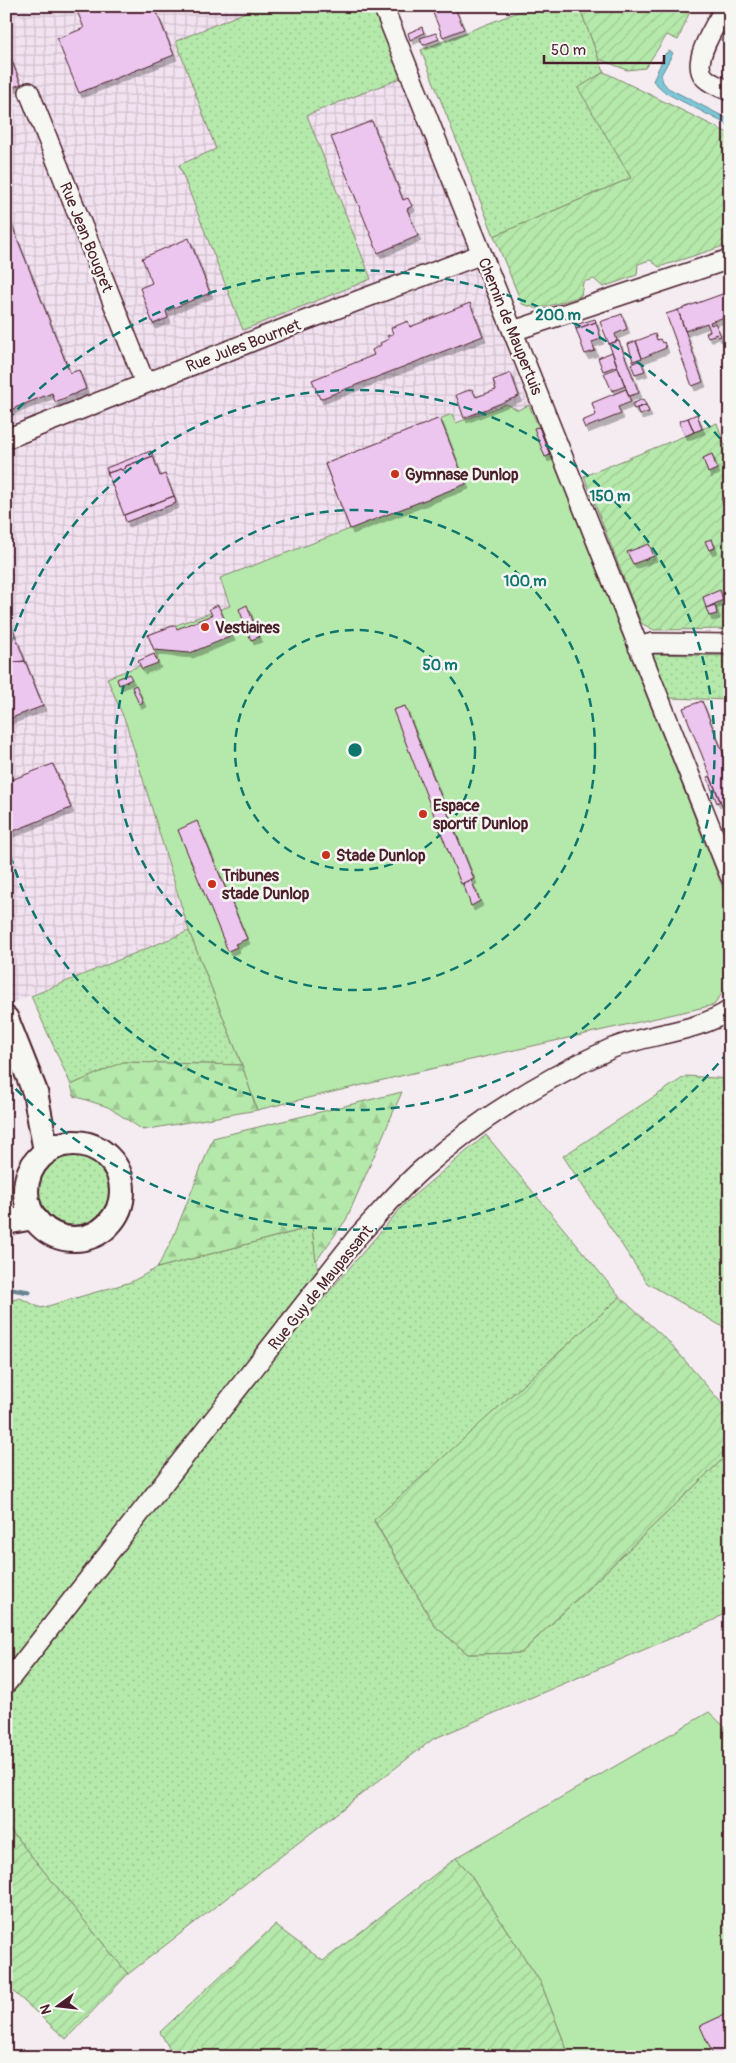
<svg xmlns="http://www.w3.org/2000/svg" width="736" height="2063" font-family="Pangolin,sans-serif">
	<defs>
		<pattern id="industrial-grid" width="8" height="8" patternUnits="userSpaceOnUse" patternTransform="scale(1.25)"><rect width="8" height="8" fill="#f2e1f0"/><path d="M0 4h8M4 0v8" fill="none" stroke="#d1c1ce"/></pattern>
		<pattern id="grass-dots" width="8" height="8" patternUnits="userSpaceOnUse" patternTransform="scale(1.25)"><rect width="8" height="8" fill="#b5e9ab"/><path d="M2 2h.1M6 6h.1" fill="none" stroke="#9dc793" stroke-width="1.8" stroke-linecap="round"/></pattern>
		<pattern id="forest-firs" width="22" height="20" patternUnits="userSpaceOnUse" patternTransform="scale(1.25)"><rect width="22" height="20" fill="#b5e9ab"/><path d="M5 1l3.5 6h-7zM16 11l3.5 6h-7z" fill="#9dc793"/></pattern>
		<pattern id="garden-furrows" width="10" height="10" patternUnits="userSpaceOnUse" patternTransform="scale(1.25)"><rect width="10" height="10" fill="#b5e9ab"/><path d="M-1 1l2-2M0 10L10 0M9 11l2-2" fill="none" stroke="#9dc793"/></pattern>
		<filter id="shadow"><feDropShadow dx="3" dy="5" stdDeviation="0" flood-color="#0004"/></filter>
	</defs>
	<rect width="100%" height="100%" fill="#f4ecf1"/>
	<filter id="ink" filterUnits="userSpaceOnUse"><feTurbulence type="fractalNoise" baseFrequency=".02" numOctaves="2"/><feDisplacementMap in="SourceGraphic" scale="10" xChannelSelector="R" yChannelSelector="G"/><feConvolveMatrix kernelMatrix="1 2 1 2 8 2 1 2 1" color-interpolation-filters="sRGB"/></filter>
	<g filter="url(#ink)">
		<path fill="url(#industrial-grid)" d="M6 6H373L529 405 518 410 505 404 456 423 452 414 325 464 350 529 220 578 230 606 148 635 158 659 108 678 126 723 189 931 6 1005Z"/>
		<path fill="url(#grass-dots)" stroke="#80846b" d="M260 6H373L401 78 307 115 371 279 243 330 179 165 216 149 176 41Z
			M533 6H579L604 72 579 88 631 178 494 236 421 50Z
			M653 654 730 656V700L669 698Z
			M189 931 242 1065 124 1062 71 1085 31 996Z
			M686 1076 730 1079V1331L647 1283 563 1156Z
			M486 1135 620 1297 374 1521 435 1626 468 1654 521 1653 730 1452V1610L714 1620 433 1739 128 1974 6 1825V1302L20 1298 41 1308 131 1282 157 1268 312 1227 322 1300 406 1202Z
			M39 1190a35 35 0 1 1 70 0a35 35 0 1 1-70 0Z"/>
		<path fill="url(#forest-firs)" stroke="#80846b" d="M123 1062 242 1065 257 1110 143 1130 108 1107 74 1096 71 1085Z
			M402 1092 346 1220 316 1261 312 1227 157 1268 172 1240 213 1138Z"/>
		<path fill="url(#garden-furrows)" stroke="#80846b" d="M579 6H692L678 40 667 35 645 68 627 70 599 59Z
			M604 72 730 134V244L659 267 650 260 638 264 637 275 603 287 594 279 583 282 581 296 539 309 522 304 494 236 631 178 578 88Z
			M717 423 730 460V629L654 630 641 623 584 476Z
			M620 1297 669 1342 730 1413V1452L521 1653 468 1654 435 1626 374 1520Z
			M6 1825 128 1974 66 2039 6 1985Z
			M456 1858 469 1872 541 1983 570 2057H174L160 2032 275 1925 323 1961Z"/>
		<path fill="#b5e9ab" stroke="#80846b" d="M506 404 518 410 529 405 554 463 730 906V982L714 1005 413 1073 257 1110 242 1065 189 931 126 723 107 678 158 659 148 635 230 606 220 578 350 529 325 464 452 414 456 423Z
			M709 1712 730 1732V2057H570L541 1983 469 1872 456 1858Z"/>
		<path fill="#7ac8d7" stroke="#678492" d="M669 51 673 53 661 75 663 82 668 88 730 120V126L666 93 653 81 665 54Z"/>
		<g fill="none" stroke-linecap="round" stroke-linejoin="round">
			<path stroke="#678492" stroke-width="5" d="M6 1288 29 1292"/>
		</g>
		<path fill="#edc6ef" stroke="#4a1f2b" filter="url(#shadow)" d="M75 6H154L174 55 79 93 57 39 84 28Z
			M450 6H454L464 29 443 37 433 13Z
			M730 22V45L721 40Z
			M422 27 424 33 410 40 408 33Z
			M436 33 439 39 423 45 420 38Z
			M6 47 21 84 6 90Z
			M372 121 403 200 408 198 412 206 407 209 418 236 378 253 331 137Z
			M6 210 70 373 79 370 86 389 55 402 52 393 7 411Z
			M189 238 210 293 166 311 168 318 153 324 140 288 152 283 142 258Z
			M728 292H730V330L725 317 710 322 711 325 715 323 718 329 721 336 718 337 717 334 708 337 706 333 710 331 707 323 685 331 678 310Z
			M470 303 483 336 320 399 312 380 374 355 372 350 381 345 380 343 389 339 387 336 393 334 391 328 408 321 410 327Z
			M678 310 703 382 692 386 666 314Z
			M622 314 627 329 615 334 617 341 609 344 600 322Z
			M595 319 596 322 576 329 575 325Z
			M596 322 601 339 592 342 595 351 585 354 576 329Z
			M655 334 657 340 660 339 662 343 664 342 666 348 642 358 636 341Z
			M619 341 639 393 629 396 609 344Z
			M636 341 642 358 633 361 628 344Z
			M612 352 617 366 603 371 598 358Z
			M638 361H641L645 371 635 374 631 364Z
			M618 368 625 386 612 391 604 373Z
			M511 373 519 396 464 418 456 395 472 389 476 397 496 390 493 380Z
			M626 389 631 402 618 407 621 414 585 428 582 421 596 415 592 403Z
			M643 399 646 405 634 409 632 404Z
			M646 405 649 412 639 415 637 408Z
			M697 414 702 429 694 432 688 418Z
			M440 418 466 484 350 529 325 464Z
			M688 418 694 432 685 436 679 421Z
			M539 427 550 455 545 457 534 428Z
			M151 451 153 456 126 466 124 471 120 469 108 473 106 468Z
			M712 454 717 469 708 473 703 458Z
			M153 456 160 476 165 474 174 496 124 515 107 472 108 473 120 469 124 471 126 466Z
			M729 495 730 511 726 512 721 498Z
			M174 496 176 503 126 522 124 515Z
			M712 539 715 548 709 550 705 541Z
			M649 544 654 556 633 564 627 552Z
			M720 590 723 600 706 608 703 597Z
			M218 605 232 636 190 653 154 650 148 635 175 625 177 629 212 615 209 609Z
			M247 605 259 637 251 640 239 609Z
			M715 605 717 614 709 616 706 608Z
			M6 612 25 661 6 663Z
			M154 654 158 663 142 669 138 661Z
			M25 661 43 706 6 720V663Z
			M129 674 132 679 119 685 117 679Z
			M136 685 143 702 139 704 132 687Z
			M702 701 730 770V825L683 708Z
			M405 706 474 879 461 884 393 710Z
			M53 764 71 808 6 834V782Z
			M710 776 720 801 717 803 707 777Z
			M197 821 247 939 235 944 237 947 228 951 178 830Z
			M471 880 480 901 471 906 463 883Z
			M730 2012V2057H714L700 2026Z"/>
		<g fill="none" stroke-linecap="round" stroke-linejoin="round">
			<g stroke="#4a1f2b" stroke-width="22">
				<path id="minor" d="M383 6 730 876
					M726 6C717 23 689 62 705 78 711 84 722 88 730 91
					M29 92 145 383
					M513 331 730 259
					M6 439 288 327 482 254
					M638 647 653 643 730 644
					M6 1684 357 1237C378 1215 398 1191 420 1171 476 1121 540 1081 608 1050 646 1033 694 1034 730 1010"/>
			</g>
			<g stroke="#4a1f2b" stroke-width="28">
				<path id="tertiary" d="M6 1019 35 1092 46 1151
					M26 1191a48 48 0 1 1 96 0a48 48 0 1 1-96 0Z
					M6 1222 33 1217"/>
			</g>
			<use href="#minor" stroke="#f6f6f2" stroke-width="19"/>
			<use href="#tertiary" stroke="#f6f6f2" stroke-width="24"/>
		</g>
	</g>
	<g fill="none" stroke="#0f766e" stroke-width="2.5" stroke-dasharray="9 6">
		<circle cx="355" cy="750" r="120"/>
		<circle cx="355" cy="750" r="240"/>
		<path d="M6 660A360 360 0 1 1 6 840"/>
		<path d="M728 1052A480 480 0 0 1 7 1080M7 420A480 480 0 0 1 728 448"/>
	</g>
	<g fill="#c8321e" stroke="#f6f6f2" stroke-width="2">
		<circle cx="395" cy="474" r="5"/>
		<circle cx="205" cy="627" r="5"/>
		<circle cx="423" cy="814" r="5"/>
		<circle cx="326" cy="855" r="5"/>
		<circle cx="212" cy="884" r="5"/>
	</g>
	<g text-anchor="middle" stroke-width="5" stroke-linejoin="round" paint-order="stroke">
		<g font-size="16" fill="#4a1f2b" stroke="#f6f6f2">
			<text transform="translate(87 237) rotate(68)" y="6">Rue Jean Bougret</text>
			<text transform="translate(511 326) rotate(68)" y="6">Chemin de Maupertuis</text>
			<text transform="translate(243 345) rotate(-21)" y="6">Rue Jules Bournet</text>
			<text transform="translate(320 1287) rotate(-51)" y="6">Rue Guy de Maupassant</text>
		</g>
		<g font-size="16" font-weight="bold" fill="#4a1f2b" stroke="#f6f6f2" text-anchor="start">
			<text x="405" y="480">Gymnase Dunlop</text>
			<text x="215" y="633">Vestiaires</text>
			<text x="433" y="811">Espace<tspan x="433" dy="18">sportif Dunlop</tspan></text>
			<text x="336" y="861">Stade Dunlop</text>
			<text x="222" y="881">Tribunes<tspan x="222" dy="18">stade Dunlop</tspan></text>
		</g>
	</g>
	<circle cx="355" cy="750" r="8" fill="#0f766e" stroke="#f6f6f2" stroke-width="2.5"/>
	<g font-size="15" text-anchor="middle" font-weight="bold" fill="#0f766e" stroke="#f6f6f2" stroke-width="5" stroke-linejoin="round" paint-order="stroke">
		<text x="558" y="320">200 m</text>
		<text x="610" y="501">150 m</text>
		<text x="525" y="586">100 m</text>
		<text x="440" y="670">50 m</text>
	</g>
	<rect width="736" height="2063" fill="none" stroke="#f6f6f2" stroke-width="25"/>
	<rect x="12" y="12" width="711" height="2038" fill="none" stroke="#4a1f2b" stroke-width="2" filter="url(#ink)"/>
	<g transform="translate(58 2006) rotate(255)" stroke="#f6f6f2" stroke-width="4" paint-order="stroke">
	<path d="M0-4L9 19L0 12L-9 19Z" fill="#4a1f2b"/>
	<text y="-8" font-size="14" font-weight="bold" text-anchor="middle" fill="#4a1f2b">N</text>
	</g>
	<path d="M544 55v8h120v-8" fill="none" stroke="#4a1f2b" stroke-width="2.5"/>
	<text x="551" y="55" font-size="15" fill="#4a1f2b" stroke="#f6f6f2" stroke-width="4" paint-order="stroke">50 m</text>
</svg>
